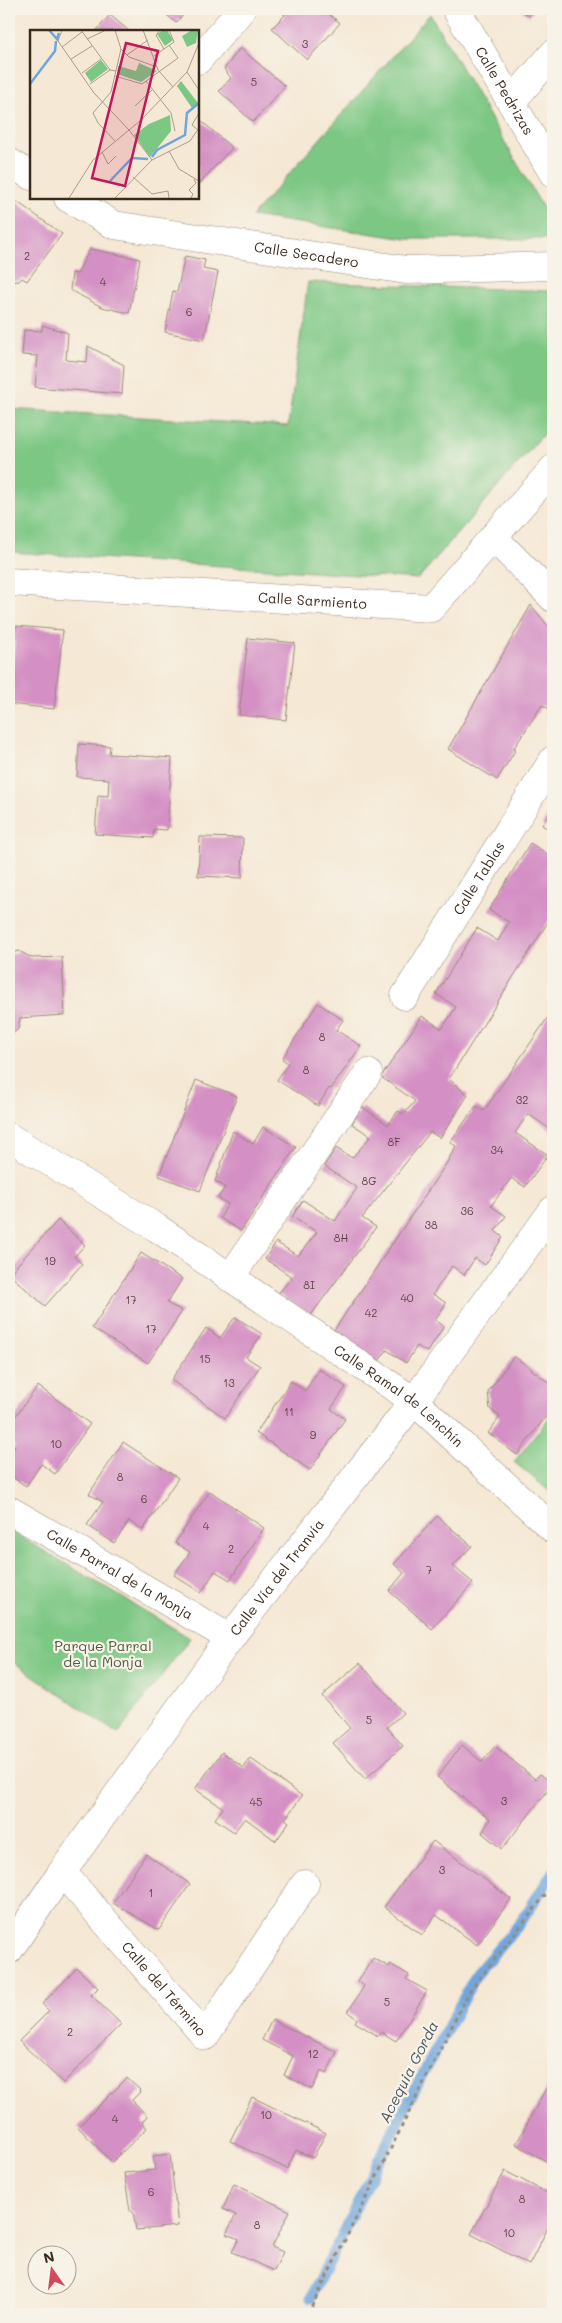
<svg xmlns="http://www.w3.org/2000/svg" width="562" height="2323" font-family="Mali,sans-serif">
	<rect width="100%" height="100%" fill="#f7f3e8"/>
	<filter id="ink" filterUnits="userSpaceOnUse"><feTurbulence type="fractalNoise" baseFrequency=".02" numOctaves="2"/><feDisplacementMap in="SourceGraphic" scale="10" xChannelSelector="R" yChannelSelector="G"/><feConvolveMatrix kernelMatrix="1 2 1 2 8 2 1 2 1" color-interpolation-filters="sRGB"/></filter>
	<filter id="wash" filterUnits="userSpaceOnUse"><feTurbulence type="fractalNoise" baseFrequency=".0096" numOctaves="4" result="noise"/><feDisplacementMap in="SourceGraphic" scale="20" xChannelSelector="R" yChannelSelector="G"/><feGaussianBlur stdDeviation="1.12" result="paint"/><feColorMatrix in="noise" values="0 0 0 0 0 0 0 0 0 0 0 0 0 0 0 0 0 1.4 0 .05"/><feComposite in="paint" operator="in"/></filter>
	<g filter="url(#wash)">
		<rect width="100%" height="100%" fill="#f5e8d4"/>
		<path fill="#7dc784" stroke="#5c7851" d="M430 14 553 225V236L547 239H407L252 216Z
			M308 282 553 291V423L418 579 9 552V409L288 426Z
			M553 1413V1494L514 1462Z
			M9 1530 190 1638 118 1734 9 1659Z"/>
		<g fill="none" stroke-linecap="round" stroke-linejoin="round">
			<path stroke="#6fa6dd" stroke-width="11" d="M311 2297 400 2117 477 1973 521 1922 553 1872"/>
		</g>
		<g id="blocks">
			<path fill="#d490c4" d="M160 9H188L176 23Z
				M279 9H322L340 23 307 60 272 28 285 15Z
				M520 9H535L529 16Z
				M110 15 129 31H96Z
				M240 48 285 86 253 122 219 91 231 78 224 69Z
				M198 118 232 148 198 185Z
				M16 201 62 234 27 281 22 278 19 281 9 282V211Z
				M90 249 140 259 129 313 102 307 70 290 72 273 77 274Z
				M185 256 205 260 203 269 218 272 204 340 165 332 173 291 177 292Z
				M42 325 68 333 66 360 87 362 88 346 124 365 122 394 35 387 38 356 22 355 24 330 42 331Z
				M531 605 553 632V711L542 705 514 748 516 749 497 780 448 749Z
				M16 626 63 630 54 709 9 704Z
				M248 638 295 643 286 720 239 715Z
				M79 744 110 746 109 754 172 758 167 830 154 829 153 838 95 834 98 795 108 796 109 779 77 777Z
				M553 807V832L542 825Z
				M200 837 243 838 242 878 198 876Z
				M530 843 551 856 553 851V914L449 1079 468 1095 440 1138 430 1132 362 1218 376 1227 311 1315 278 1294 292 1277 265 1259 276 1242 298 1256 317 1232 292 1217 303 1200 335 1221 357 1188 324 1166 336 1148 352 1158 371 1136 352 1124 362 1107 388 1125 398 1111 404 1114 415 1101 381 1077 422 1016 442 1029 456 1007 436 994 477 928 498 941 509 922 489 910Z
				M19 951 32 958 62 957 65 1015 20 1018 18 1029 9 1038V955Z
				M318 1003 343 1020 336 1030 361 1046 331 1089 329 1088 318 1106 277 1080 288 1063 282 1059Z
				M553 1010V1131L528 1114 515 1133 548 1155 525 1187 511 1178 491 1206 506 1216 495 1231 503 1237 485 1265 475 1258 464 1275 452 1266 433 1294 446 1303 435 1320 444 1326 427 1352 417 1346 406 1363 387 1350 376 1365 331 1335 446 1164 456 1146 450 1142 476 1106 484 1111Z
				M196 1080 237 1096 200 1191 159 1176Z
				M263 1127 296 1147 241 1231 220 1218 228 1204 218 1198 225 1187 215 1181 233 1131 253 1144Z
				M58 1220 85 1245 74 1257 82 1264 45 1306 9 1274Z
				M141 1253 182 1279 167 1303 182 1311 148 1363 92 1328Z
				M235 1317 262 1334 246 1357 260 1366 225 1418 171 1380 206 1328 220 1338Z
				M514 1356 553 1386V1407L517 1455 488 1433 500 1417 490 1409 488 1392Z
				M319 1369 346 1387 331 1409 345 1419 310 1470 256 1433 291 1381 305 1391Z
				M38 1386 90 1424 55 1474 41 1464 26 1486 9 1475V1455L15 1446 9 1442V1425Z
				M123 1442 178 1478 143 1530 129 1521 114 1543 87 1525 103 1502 89 1494Z
				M210 1491 264 1528 230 1580 215 1571 201 1593 174 1575 190 1552 175 1543Z
				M437 1516 472 1546 453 1566 473 1583 432 1629 389 1591 404 1573 394 1564Z
				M360 1663 403 1713 387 1727 403 1746 365 1779 333 1743 350 1728 322 1696Z
				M462 1745 482 1762 495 1746 535 1779 540 1774 553 1784 502 1849 482 1833 490 1819 437 1777Z
				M222 1752 244 1768 250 1758 302 1796 285 1819 289 1822 276 1841 245 1818 234 1832 215 1819 223 1808 195 1789Z
				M433 1841 511 1899 477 1945 436 1915 422 1935 384 1907Z
				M146 1854 190 1884 159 1930 113 1903Z
				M373 1958 389 1967 390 1964 409 1975 406 1979 427 1991 396 2041 381 2032 378 2036 355 2022 357 2019 348 2012 364 1986 358 1981Z
				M77 1968 98 1988 91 1995 121 2024 63 2083 19 2041 49 2011 42 2004Z
				M272 2020 337 2052 326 2074 321 2071 312 2089 284 2075 293 2056 262 2040Z
				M127 2078 141 2091 132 2100 147 2116 142 2122 147 2128 112 2162 78 2127Z
				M550 2081 553 2083V2165L516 2144Z
				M252 2097 326 2133 313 2158 296 2150 287 2169 230 2141Z
				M170 2154 178 2226 136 2230 133 2211H130L124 2173 155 2170 153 2156Z
				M505 2171 553 2196V2218L529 2265 471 2234Z
				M234 2184 290 2211 272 2247 283 2252 274 2271 232 2252 239 2239 226 2234 236 2215 223 2209Z"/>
		</g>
	</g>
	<g filter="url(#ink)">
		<use href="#blocks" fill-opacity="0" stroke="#988979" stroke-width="1"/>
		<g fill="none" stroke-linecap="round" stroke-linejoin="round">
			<g stroke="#988979" stroke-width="29">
				<g id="minor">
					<path id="s1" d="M456 9 553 173"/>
					<path d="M198 60 242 9"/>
					<path d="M512 101 553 54"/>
					<path d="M9 162 31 176"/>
					<path id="s2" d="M68 198 114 225 406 270 553 266"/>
					<path d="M493 537 553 598"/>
					<path id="s3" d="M9 582 431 608 553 469"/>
					<path id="s4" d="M405 996 553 760"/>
					<path id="s5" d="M9 1137 157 1228 414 1401 553 1529"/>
					<path d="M230 1278 368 1073"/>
					<path id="s6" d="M9 1510 230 1638"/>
					<path id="s7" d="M62 1872 205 2036 305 1884"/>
					<path id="s8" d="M9 1950 62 1872 230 1638 414 1401 553 1210"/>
				</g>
			</g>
			<path stroke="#988979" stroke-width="3" stroke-dasharray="4 4" stroke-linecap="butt" d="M308 2314 469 1992 553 1885"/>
			<use href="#minor" stroke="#fff" stroke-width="28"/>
		</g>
	</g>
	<g text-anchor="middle" stroke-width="4.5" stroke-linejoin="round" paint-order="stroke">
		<g font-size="11" fill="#614448">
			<text x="305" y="48">3</text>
			<text x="254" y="86">5</text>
			<text x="27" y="260">2</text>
			<text x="103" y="286">4</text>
			<text x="189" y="316">6</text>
			<text x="322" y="1041">8</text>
			<text x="306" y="1074">8</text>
			<text x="522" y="1104">32</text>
			<text x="394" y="1146">8F</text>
			<text x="497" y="1154">34</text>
			<text x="369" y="1185">8G</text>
			<text x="467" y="1215">36</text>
			<text x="431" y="1229">38</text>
			<text x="341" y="1242">8H</text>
			<text x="50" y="1265">19</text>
			<text x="309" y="1289">8I</text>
			<text x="407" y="1302">40</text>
			<text x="131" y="1304">17</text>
			<text x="371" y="1317">42</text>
			<text x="151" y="1333">17</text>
			<text x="205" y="1363">15</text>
			<text x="229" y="1387">13</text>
			<text x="289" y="1416">11</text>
			<text x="313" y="1439">9</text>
			<text x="56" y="1448">10</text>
			<text x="120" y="1481">8</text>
			<text x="144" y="1503">6</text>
			<text x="206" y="1530">4</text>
			<text x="231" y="1553">2</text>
			<text x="429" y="1574">7</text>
			<text x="369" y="1724">5</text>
			<text x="504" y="1805">3</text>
			<text x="256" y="1806">45</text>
			<text x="442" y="1874">3</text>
			<text x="151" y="1897">1</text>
			<text x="387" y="2006">5</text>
			<text x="70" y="2036">2</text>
			<text x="313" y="2058">12</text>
			<text x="266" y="2119">10</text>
			<text x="115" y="2123">4</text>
			<text x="151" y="2196">6</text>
			<text x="522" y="2203">8</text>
			<text x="257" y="2229">8</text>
			<text x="509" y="2237">10</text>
		</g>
		<g font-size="14" fill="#3b2a1e" stroke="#f7f3e8">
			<text dy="5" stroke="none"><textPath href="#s1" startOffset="95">Calle Pedrizas</textPath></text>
			<text dy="5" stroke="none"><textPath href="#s2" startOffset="248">Calle Secadero</textPath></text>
			<text dy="5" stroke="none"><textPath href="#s3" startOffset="304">Calle Sarmiento</textPath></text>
			<text dy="5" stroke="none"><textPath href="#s4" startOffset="139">Calle Tablas</textPath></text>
			<text dy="5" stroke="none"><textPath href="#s5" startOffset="468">Calle Ramal de Lenchín</textPath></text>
			<text dy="5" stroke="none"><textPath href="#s6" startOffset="128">Calle Parral de la Monja</textPath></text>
			<text dy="5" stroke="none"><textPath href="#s8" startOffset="459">Calle Vía del Tranvía</textPath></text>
			<text dy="5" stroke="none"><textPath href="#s7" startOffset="155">Calle del Término</textPath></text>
		</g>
		<g font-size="14" fill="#4f593d" stroke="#f7f3e8">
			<text x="103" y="1651">Parque Parral<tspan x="103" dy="16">de la Monja</tspan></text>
		</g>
		<g font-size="15" font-style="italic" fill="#4d5561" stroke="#f7f3e8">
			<text transform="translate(409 2072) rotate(-63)" y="5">Acequia Gorda</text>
		</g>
	</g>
	<g transform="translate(30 30)">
		<rect width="169" height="169" fill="#f5e8d4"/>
		<path d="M133 0H137L143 10 135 16 127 4ZM162 0H168L166 13 157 17 152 6ZM71 30 78 39 61 52 55 43ZM109 33 127 41 111 52 87 44 88 36 106 41ZM151 51 168 73 162 78 147 56ZM140 85 141 101 120 127 104 105 119 94Z" fill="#7dc784"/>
		<path fill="none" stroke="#6fa6dd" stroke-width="2.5" d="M19 0 27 9 29 3M0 54 25 21 26 11M122 127 127 120 155 105 157 83 169 73M80 151 102 128 118 129"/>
		<path fill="none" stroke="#ab9c8b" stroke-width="1" d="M32 0 28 11 64 63 99 100 122 130M51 0 80 40M85 0 91 19 81 62 63 83 68 93 85 111M113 0 128 40 143 57M130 0 126 5 134 19M57 9 76 0M32 17 52 2M91 19 99 27 127 37M97 25 118 10M124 26 144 12 139 0M41 29 62 16M157 42 169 60M52 43 71 29M85 46 112 54 148 28 139 15M116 51 141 83 145 101M60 54 80 40 86 41M105 76 122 60M168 100 162 95 169 83M139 121 149 139 169 151M72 122 78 134 86 126M103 147 122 164 138 161 139 168M39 168 63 130 111 90 157 42 169 13M85 168 122 130 160 111 169 98M161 168 163 164 159 160 166 153 164 149"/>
		<path fill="#c2185b" fill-opacity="0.15" stroke="#c2185b" stroke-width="2.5" d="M96 13 128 21 95 156 62 148Z"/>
		<rect width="169" height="169" fill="none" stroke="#3b2a1e" stroke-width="2.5"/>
	</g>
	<rect width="562" height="2323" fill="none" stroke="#f7f3e8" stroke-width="30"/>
	<g transform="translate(52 2270) rotate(346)"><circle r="24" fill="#f7f3e8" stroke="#aca397"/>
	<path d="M0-4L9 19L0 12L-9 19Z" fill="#d1495b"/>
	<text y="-8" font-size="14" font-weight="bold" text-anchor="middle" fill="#3b2a1e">N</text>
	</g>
</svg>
